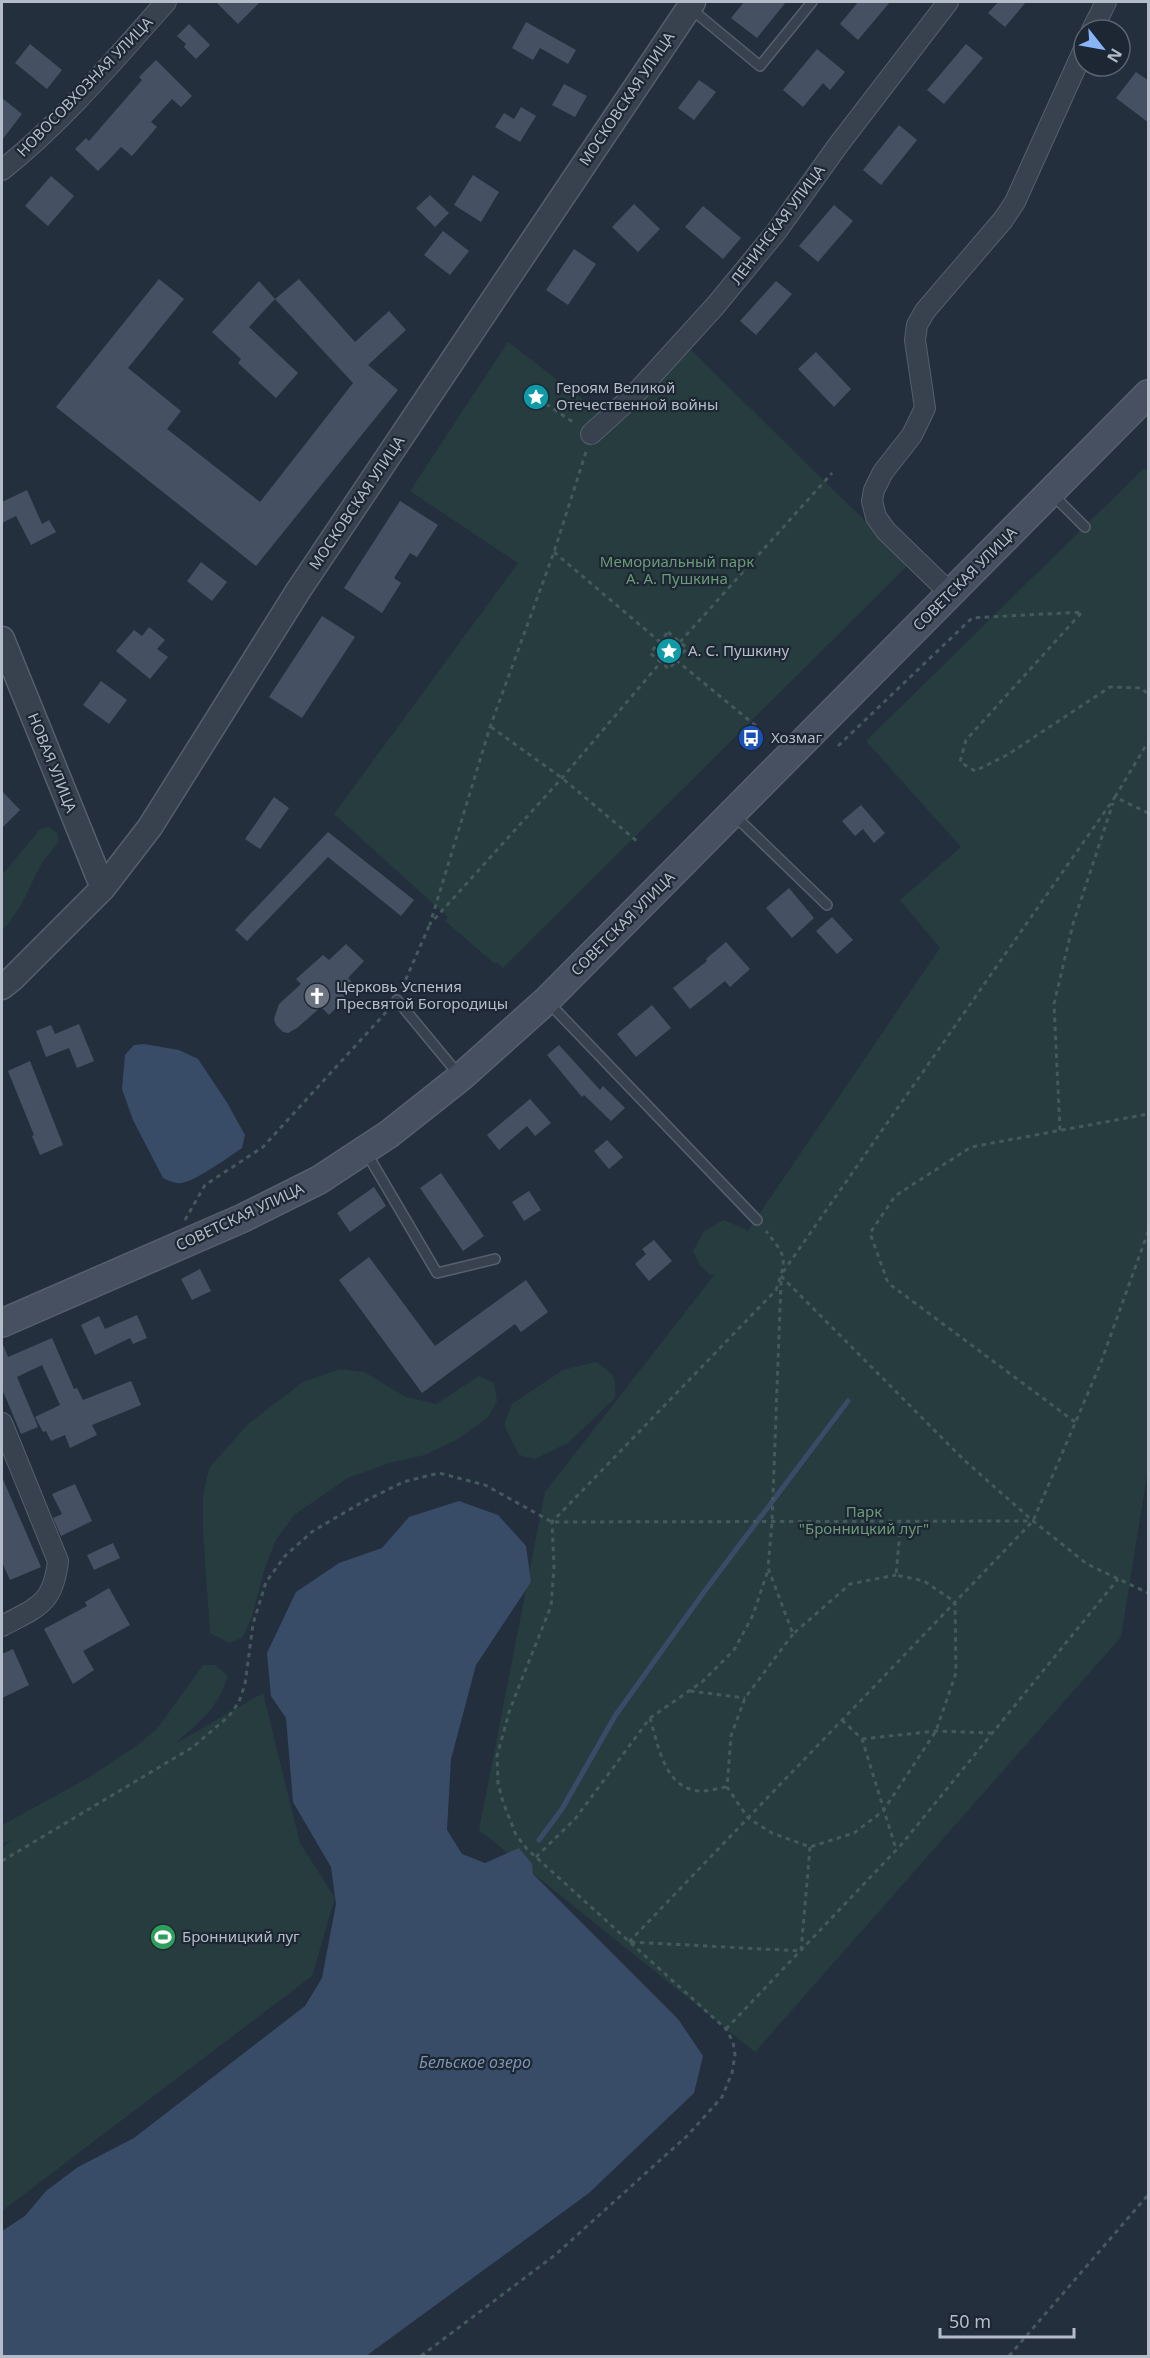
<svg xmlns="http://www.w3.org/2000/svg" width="1150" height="2358" font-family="'Noto Sans',sans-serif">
	<rect width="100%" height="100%" fill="#242f3e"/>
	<path fill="#263c3f" d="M508 342 615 424 689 348 909 564 503 968 497 962 495 964 445 921 448 917 334 814 518 563 410 491Z
		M1144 468 1148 473V1469L1121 1637 755 2052 479 1830 545 1492 715 1274 710 1275 700 1265 693 1251 704 1231 724 1220 745 1229 747 1232 940 948 900 900 961 847 866 741Z
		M49 827 57 833 59 841C54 848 49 854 44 860 28 886 25 907 2 930V875L40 829Z
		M596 1362C613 1373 617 1377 615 1398L568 1443 535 1459 519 1455 504 1425 512 1404 563 1370Z
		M340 1369 364 1372 406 1397 436 1404 479 1376 494 1383 497 1401 488 1417 460 1438 425 1455 389 1463 348 1478 294 1515 276 1540 265 1568 251 1620 242 1638 229 1643 210 1633 203 1531V1496L209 1468 248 1424 303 1382Z
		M203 1665H215L228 1676C216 1711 201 1720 175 1744L263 1693 300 1843 335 1898 312 1976 2 2211V1847L14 1839 2 1844V1825L88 1778 139 1744 157 1729Z"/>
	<path fill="#394c67" d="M144 1044 179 1050 198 1059 226 1101 245 1135 242 1148C227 1158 199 1179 182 1183 176 1184 169 1181 163 1178L133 1120 122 1089 125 1055 134 1045Z
		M459 1501 498 1515 526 1546 531 1582 476 1665 451 1759 447 1830 462 1854 485 1863 519 1848 532 1864 533 1874 678 2019 703 2056 694 2093 589 2193 366 2356H2V2231L25 2216 46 2191 78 2167 134 2138 305 2006 322 1978 336 1904 331 1867 293 1802 286 1718 271 1696 267 1653 296 1592 339 1563 382 1548 409 1517Z"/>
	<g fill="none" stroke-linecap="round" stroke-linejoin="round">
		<path stroke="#394c67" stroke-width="5" d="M539 1840 562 1809 615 1716 704 1592 848 1401"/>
	</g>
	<path fill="#455162" d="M216 2H260L238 24Z
		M744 2H786L757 38 731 18Z
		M858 2H890L858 40 840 24Z
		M998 2H1026L1005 27 988 13Z
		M526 22 576 50 568 64 540 48 533 60 512 48Z
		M189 24 210 45 196 59 184 47 186 44 177 36Z
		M30 44 62 70 47 89 15 63Z
		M966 44 983 58 944 104 927 90Z
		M817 49 845 72 830 90 823 83 803 107 783 90Z
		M156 60 192 96 181 107 172 99 151 122 157 127 132 156 121 147 98 171 75 149 86 138 89 141 142 80 139 77Z
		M1136 72 1149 81V123L1116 98Z
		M699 80 716 92 694 120 678 108Z
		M564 84 587 96 575 117 552 105Z
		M2 98 22 114 2 140Z
		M521 107 536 116 520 142 495 127 504 113 514 119Z
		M899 125 917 140 881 185 863 170Z
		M473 175 499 192 481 222 454 205Z
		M51 176 74 196 48 226 25 206Z
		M430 195 449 213 435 227 416 208Z
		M634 204 660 229 638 252 612 227Z
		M834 205 853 221 818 262 799 246Z
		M703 206 741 238 723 259 685 227Z
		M443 231 469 251 450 275 424 255Z
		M574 249 596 264 568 305 546 290Z
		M159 279 184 299 128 368 181 411 167 429 260 502 353 383 275 299 299 279 355 342 389 311 406 330 368 365 398 390 256 566 56 407Z
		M259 281 275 299 249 327 298 373 276 398 238 363 241 359 212 332Z
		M776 281 792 294 756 335 740 321Z
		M816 352 851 389 834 407 798 369Z
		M27 490 42 524 49 520 56 532 31 545 16 516 2 523V502Z
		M400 501 438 525 417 557 410 553 394 578 401 583 382 613 344 588Z
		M201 562 227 582 212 601 187 581Z
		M322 616 355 637 302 718 269 697Z
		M149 627 165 640 157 649 168 657 150 679 116 651 134 630 142 636Z
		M101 681 127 700 109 724 83 705Z
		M2 791 20 810 2 828Z
		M274 797 289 808 260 849 245 839Z
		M861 805 885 833 874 843 863 829 855 836 842 821Z
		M328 832 414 900 401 916 328 857 247 941 235 930Z
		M789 888 814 918 792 938 766 908Z
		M832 917 853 940 837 954 816 931Z
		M726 942 750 969 730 987 725 981 690 1009 673 988 707 961 706 959Z
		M346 944 364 961 348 978 357 987 329 1015 321 1007 297 1028 288 1033 283 1032 276 1025 274 1019 279 1004 301 984 296 979 323 955 329 960Z
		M652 1005 671 1028 636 1057 617 1034Z
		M79 1024 94 1061 77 1068 69 1048 46 1057 36 1031 51 1025 55 1034Z
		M559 1045 600 1090 603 1086 625 1108 611 1121 584 1095 582 1097 547 1055Z
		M30 1061 63 1145 40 1155 32 1136 34 1135 8 1071Z
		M530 1099 551 1123 535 1136 527 1126 499 1150 487 1135Z
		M607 1140 623 1157 609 1169 594 1151Z
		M441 1173 484 1236 463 1251 420 1188Z
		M374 1187 386 1206 350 1232 337 1213Z
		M529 1191 541 1210 524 1221 512 1202Z
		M654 1240 672 1261 649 1281 635 1264 646 1254 642 1249Z
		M369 1257 435 1346 526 1280 548 1312 521 1332 515 1324 422 1393 339 1280Z
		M200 1269 211 1291 192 1300 181 1279Z
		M137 1315 147 1338 133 1344 130 1338 95 1355 81 1325 99 1316 105 1329Z
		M52 1338 74 1389 77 1388 83 1400 131 1381 141 1405 92 1425 97 1435 70 1448 65 1435 51 1441 46 1431 43 1432 35 1417 60 1405 42 1365 17 1377 38 1427 21 1434 2 1389V1342L8 1357Z
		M2 1477 41 1567 10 1580 2 1562Z
		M75 1484 92 1521 61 1536 53 1518 62 1514 52 1494Z
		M113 1543 120 1558 94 1570 87 1555Z
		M109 1588 130 1625 83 1651 94 1670 73 1684 44 1629 87 1606 85 1602Z
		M13 1649 29 1685 2 1698V1654Z"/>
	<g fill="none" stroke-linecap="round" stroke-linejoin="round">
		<g stroke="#565f6c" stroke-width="12">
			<path id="service" d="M690 8 760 66 812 2
				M1053 495 1085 527
				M734 815 827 905
				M397 1000 459 1075
				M548 1002 757 1220
				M366 1152 437 1273 495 1259"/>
		</g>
		<g stroke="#565f6c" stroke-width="22">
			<path id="minor" d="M1092 30 1106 2
				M2 170C63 122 114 60 166 2
				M591 434 636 393 716 305 776 232 839 144 948 2
				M951 594 886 531 876 517 872 501 874 490 883 472 912 435 925 408 915 340 917 325 925 311 1003 220 1015 202 1084 49
				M2 1423 58 1561C53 1605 37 1607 2 1626"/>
		</g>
		<g stroke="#565f6c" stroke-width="27">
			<path id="tertiary" d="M2 639 103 888
				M2 987 12 979 103 888 150 827 298 591 693 2"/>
		</g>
		<g stroke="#565f6c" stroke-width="30">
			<path id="secondary" d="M2 1323 243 1218 319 1180 389 1134 461 1077 546 1001 1148 394"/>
		</g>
		<path stroke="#44595c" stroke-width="3" stroke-dasharray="4.5 4.5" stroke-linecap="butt" d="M546 404 576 424
			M586 452 554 552 490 727 430 924 562 778 661 662
			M554 552 660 642
			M668 632 687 648 669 669 650 653Z
			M680 642 832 473
			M676 660 756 726
			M491 727 562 778 638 842
			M838 746 972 618 1082 612 966 740 960 762 975 771 1007 755 1110 687 1142 688 1148 695
			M1115 797 1148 742
			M402 988 430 924
			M1060 1130 1054 1004 1073 924 1113 803
			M185 1220 205 1185 263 1147 389 1009
			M783 1272 1115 797 1148 813
			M781 1276 964 1460 1033 1521 1087 1564 1148 1593
			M781 1281 772 1522 768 1568 793 1634 850 1584 896 1575
			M1075 1422 888 1283 870 1233 895 1196 971 1147 1148 1114
			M793 1634 745 1698 731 1736 727 1787 748 1818 772 1833 810 1847 854 1833 883 1811 936 1731 956 1673 955 1602 924 1581 896 1575 901 1521
			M690 1691 745 1698
			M650 1718C658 1744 664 1788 699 1791 707 1792 718 1788 727 1787
			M842 1720 862 1739 896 1849
			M862 1739 936 1731 991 1733
			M536 1857 575 1819 650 1718 702 1682 734 1650 753 1615 768 1570
			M2 1861 193 1747 229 1716 239 1702 245 1684 253 1624 266 1582 285 1556 313 1531 359 1504 403 1482 439 1473 485 1485 552 1522 1033 1521
			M629 1942 1033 1521 1100 1365 1148 1232
			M631 1942 801 1951 810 1847
			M726 2029 901 1845 1118 1579
			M421 2356 555 2255 688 2135 722 2097 732 2073 735 2055 733 2042 726 2029 527 1849 516 1835 503 1802 498 1783 497 1756 510 1709 551 1606 554 1567 552 1522 776 1290C787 1257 787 1258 766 1231
			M1009 2356 1148 2195"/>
		<use href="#service" stroke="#38414e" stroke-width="9"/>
		<use href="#minor" stroke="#38414e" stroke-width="20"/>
		<use href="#tertiary" stroke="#38414e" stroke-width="24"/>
		<use href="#secondary" stroke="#465061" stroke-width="27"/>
	</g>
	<defs>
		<g id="sight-disc" transform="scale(1.35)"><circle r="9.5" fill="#0f9aa8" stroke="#1d2633"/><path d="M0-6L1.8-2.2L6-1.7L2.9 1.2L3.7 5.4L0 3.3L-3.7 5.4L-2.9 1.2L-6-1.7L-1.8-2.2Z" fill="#fff"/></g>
		<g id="bus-disc" transform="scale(1.35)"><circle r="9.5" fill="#1a4fb4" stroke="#1d2633"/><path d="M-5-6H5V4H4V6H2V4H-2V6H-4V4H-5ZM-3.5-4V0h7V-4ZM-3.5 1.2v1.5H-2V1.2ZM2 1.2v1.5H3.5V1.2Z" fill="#fff"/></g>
		<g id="church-disc" transform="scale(1.35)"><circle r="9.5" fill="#6b7280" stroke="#1d2633"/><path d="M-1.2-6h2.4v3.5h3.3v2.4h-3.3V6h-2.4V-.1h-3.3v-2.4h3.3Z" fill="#fff"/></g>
		<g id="stadium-disc" transform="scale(1.35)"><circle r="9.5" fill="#2e9e5b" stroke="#1d2633"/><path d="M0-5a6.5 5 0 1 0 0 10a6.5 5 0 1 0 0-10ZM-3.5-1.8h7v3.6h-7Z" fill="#fff"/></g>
	</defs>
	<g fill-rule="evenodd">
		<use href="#sight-disc" x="536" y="397"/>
		<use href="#sight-disc" x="669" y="651"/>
		<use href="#bus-disc" x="751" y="738"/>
		<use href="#church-disc" x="317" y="996"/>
		<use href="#stadium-disc" x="163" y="1937"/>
	</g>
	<g text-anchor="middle" stroke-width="4.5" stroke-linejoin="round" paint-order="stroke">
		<g font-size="15" fill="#b4bcc9" stroke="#1d2633">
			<text transform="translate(85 87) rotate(-46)" y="5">НОВОСОВХОЗНАЯ УЛИЦА</text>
			<text transform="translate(627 99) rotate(-56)" y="5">МОСКОВСКАЯ УЛИЦА</text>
			<text transform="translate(778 225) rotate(-53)" y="5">ЛЕНИНСКАЯ УЛИЦА</text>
			<text transform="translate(357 503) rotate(-56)" y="5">МОСКОВСКАЯ УЛИЦА</text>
			<text transform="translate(965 579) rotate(-45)" y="5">СОВЕТСКАЯ УЛИЦА</text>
			<text transform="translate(52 763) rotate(68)" y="5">НОВАЯ УЛИЦА</text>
			<text transform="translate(623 924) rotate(-45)" y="5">СОВЕТСКАЯ УЛИЦА</text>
			<text transform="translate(240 1217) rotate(-25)" y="5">СОВЕТСКАЯ УЛИЦА</text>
		</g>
		<g font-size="15" fill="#b4bcc9" stroke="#1d2633" text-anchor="start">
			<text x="556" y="393">Героям Великой<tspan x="556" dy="17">Отечественной войны</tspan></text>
			<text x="688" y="656">А. С. Пушкину</text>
			<text x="771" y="743">Хозмаг</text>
			<text x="336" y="992">Церковь Успения<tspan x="336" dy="17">Пресвятой Богородицы</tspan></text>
			<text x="182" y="1942">Бронницкий луг</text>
		</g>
		<g font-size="15" fill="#6b9a76" stroke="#1d2633">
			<text x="677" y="567">Мемориальный парк<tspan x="677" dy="17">А. А. Пушкина</tspan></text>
			<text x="864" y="1517">Парк<tspan x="864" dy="17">"Бронницкий луг"</tspan></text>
		</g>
		<g font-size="16" font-style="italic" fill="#7c92b1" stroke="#1d2633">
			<text x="475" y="2068">Бельское озеро</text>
		</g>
	</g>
	<rect width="1150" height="2358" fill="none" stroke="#b4bcc9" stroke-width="6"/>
	<g transform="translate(1102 48) rotate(121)"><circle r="28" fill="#1d2633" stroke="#59626f" stroke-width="1.5"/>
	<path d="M0-4.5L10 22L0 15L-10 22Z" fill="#8ab4f8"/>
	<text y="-9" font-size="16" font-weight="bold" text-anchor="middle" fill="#b4bcc9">N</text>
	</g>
	<path d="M940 2328v9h134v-9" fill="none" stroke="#b4bcc9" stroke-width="3"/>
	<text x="949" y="2328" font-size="18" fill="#b4bcc9" stroke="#1d2633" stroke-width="4.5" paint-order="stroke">50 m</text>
</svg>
